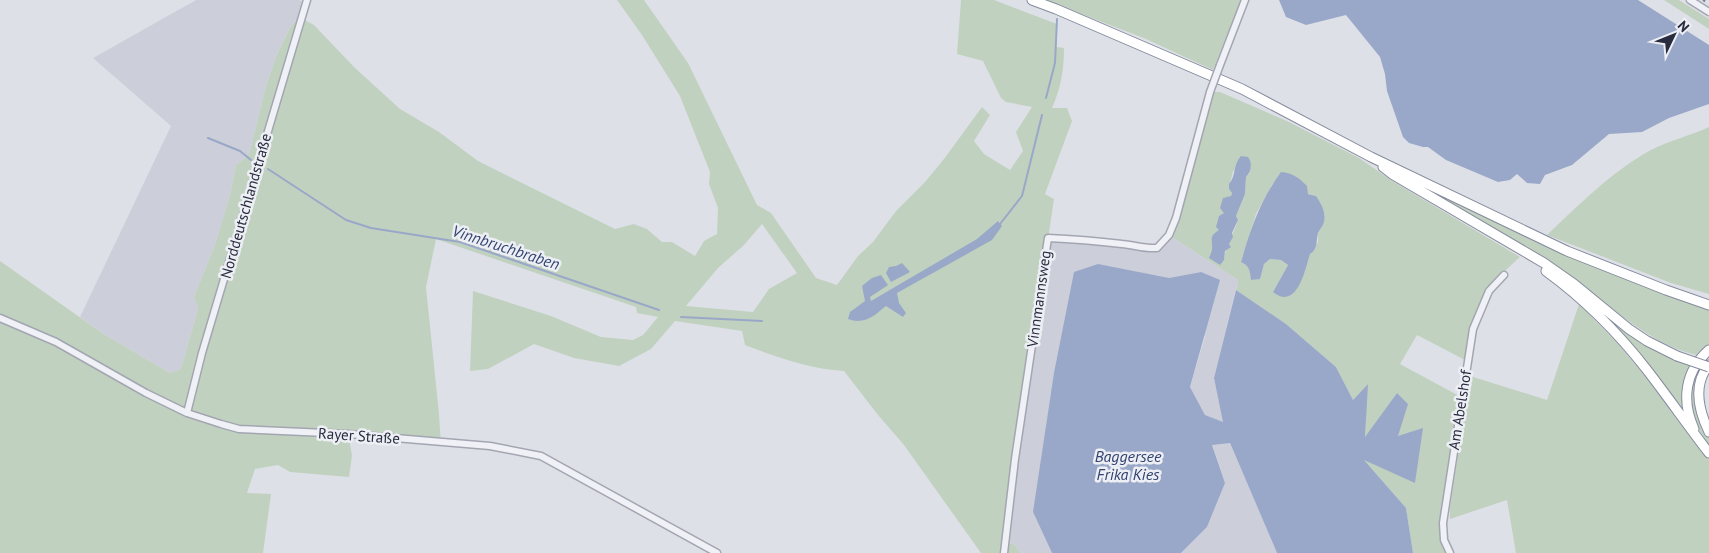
<svg xmlns="http://www.w3.org/2000/svg" width="1709" height="553" font-family="'PT Sans',sans-serif">
	<rect width="100%" height="100%" fill="#dee0e7"/>
	<path fill="#cccfd9" d="M196 0H299L305 2 301 19 291 26 277 54 266 86 249 155 236 165 230 195 215 245 194 297 198 309 181 369 170 373 105 335 80 317 171 126 93 58Z
		M1169 235 1238 280 1214 378 1224 423 1205 415 1190 387 1205 337 1201 272 1170 278 1033 512 1052 553H1020L1015 545 1001 539 1048 238 1157 248Z
		M1229 441 1277 553H1181L1207 527 1225 483 1212 444Z"/>
	<path fill="#c1d1bf" fill-rule="evenodd" d="M617 0H644L688 63 757 205 771 213 816 278 837 285 858 256 873 242 896 211 925 182 944 159 982 107 990 115 974 141 984 154 1010 170 1023 151 1016 132 1032 107 1006 102 1001 98 983 61 957 54 961 0H994L1057 24 1056 47 1064 48C1064 70 1061 88 1052 108H1067L1072 121 1045 194 1054 199 1003 540 1015 545 1020 553H981L904 445 878 415 844 371C807 368 779 358 745 345L742 331 675 321 651 349 619 366 574 358 534 344 488 369 470 371 473 291 551 316 601 337 633 340 643 335 658 317 637 313 636 307 436 239 426 287 439 414 441 445 349 438 352 456 349 477 290 472 278 465 255 469 247 493 271 494 263 553H0V261L105 335 170 373 181 369 198 309 194 297 215 245 230 195 236 165 249 155 266 86 277 54 291 26 301 18 314 25 354 67 400 109 439 132 478 161 615 229 634 224 647 229 662 242H672L695 256 704 241 717 234 718 208 709 184 710 172 680 96 642 35ZM762 224 797 273 769 289 753 312 686 306 718 268 744 245Z
		M1045 0H1241L1213 70 1146 39Z
		M1664 0H1679L1709 19V29Z
		M1210 92H1220L1289 122 1359 158 1394 182 1520 257C1509 267 1496 278 1489 291 1476 312 1472 337 1467 361L1417 335 1400 364 1461 397 1443 523 1450 553H1413L1406 508 1363 459 1415 482 1422 429 1398 437 1397 393 1365 438 1367 385 1353 400 1336 367 1286 324 1236 290 1238 280 1169 235ZM1251 164 1249 174 1246 177 1245 194 1236 216 1238 220C1234 234 1225 246 1224 260L1217 263 1212 258V251L1232 193 1229 189 1233 171ZM1273 183 1316 196 1321 204 1324 222 1318 234V242L1310 254 1304 273 1273 292 1288 265 1281 260 1270 259 1264 264 1260 278 1252 280C1250 270 1249 267 1241 261L1256 214Z
		M1709 127V294L1671 283 1547 235C1579 205 1612 171 1651 150 1670 140 1690 136 1709 127Z
		M1426 189 1532 240 1601 269 1709 310V344L1696 355C1644 342 1607 301 1564 272 1519 242 1472 216 1426 189Z
		M1579 293C1615 321 1648 351 1692 366L1689 421Z
		M1579 304 1618 344 1647 379 1709 460V553H1516L1507 500 1450 519V508L1470 376 1547 400Z
		M1696 369 1701 371 1696 383 1707 434 1709 437V446C1699 431 1688 411 1690 393 1691 385 1694 377 1696 369Z"/>
	<path fill="#99a8c8" d="M1279 0H1638L1709 45V104L1669 118 1642 132 1609 134 1572 165 1545 175 1540 184 1527 183 1517 174 1510 180 1498 182 1446 160 1428 147H1423L1409 143 1403 137 1387 91 1385 74 1380 57 1346 15 1306 25 1286 17Z
		M1241 156 1248 157C1253 163 1251 172 1246 177L1245 194 1236 216 1238 220 1232 233 1233 237 1229 244 1231 247 1225 251 1224 260 1220 265 1209 258C1210 255 1212 252 1212 249 1213 239 1208 237 1219 230L1216 227 1219 216 1224 213 1220 208 1223 198 1231 196 1232 193 1229 189V184C1236 177 1233 164 1241 156Z
		M1281 172C1293 173 1299 178 1307 186L1308 194 1316 196C1321 203 1326 212 1324 222 1323 226 1320 229 1318 233 1316 241 1318 249 1310 254 1305 270 1297 311 1273 292L1288 265 1281 260 1270 259 1264 264 1260 279 1251 280C1250 270 1249 266 1241 262 1250 230 1261 199 1281 172Z
		M998 221 1002 226 992 240 897 293 899 303 906 313 903 317 886 306C874 316 864 325 848 319L850 312 865 301 862 286 872 278 881 275 888 285 870 297 871 301 977 239Z
		M902 263 910 272 891 282 886 273 889 267 896 266Z
		M1098 264 1169 278 1201 272 1220 280 1190 387 1205 415 1223 422 1214 378 1236 290 1286 324 1336 367 1353 400 1368 384 1365 437 1397 393 1408 404 1398 436 1423 428 1415 483 1364 460 1406 508 1413 553H1277L1230 443 1212 445 1225 483 1207 527 1181 553H1052L1033 512 1054 373 1074 272Z"/>
	<g fill="none" stroke-linecap="round" stroke-linejoin="round">
		<path stroke="#99a8c8" stroke-width="2" d="M1046 98 1055 63 1057 19
			M208 138 240 151 251 160
			M268 169 346 220 371 228 460 242 659 310
			M1000 224 1022 196 1042 115
			M681 317 762 321"/>
		<g stroke="#a3a6b1" stroke-width="9">
			<path id="minor" d="M1690 0 1709 12
				M1220 65 1245 0
				M0 318 56 342 146 393 187 413 221 424 239 429 348 434 490 446 541 456 717 553
				M187 413 202 353 307 0
				M1004 553 1015 459 1048 238C1073 239 1097 241 1122 244 1134 245 1145 249 1157 248L1169 235 1176 218 1210 92
				M1450 553 1444 540 1443 523 1473 329 1489 291 1504 275"/>
		</g>
		<g stroke="#858b9e" stroke-width="11">
			<path id="highway" d="M1032 0 1056 9 1242 89 1371 157 1567 251 1666 290 1709 305
				M1383 167 1392 174 1544 263 1574 284 1629 329 1647 341 1677 356
				M1546 271C1583 298 1619 334 1647 370 1668 397 1688 426 1709 453
				M1709 365C1692 385 1699 411 1709 432
				M1694 429C1681 400 1685 371 1709 350"/>
		</g>
		<use href="#minor" stroke="#f0f1f6" stroke-width="6"/>
		<use href="#highway" stroke="#fff" stroke-width="9"/>
		<path stroke="#777d91" stroke-width="2" stroke-dasharray="2.5 5" stroke-linecap="butt" d="M1703 0 1709 4"/>
		<g stroke="#a3a6b1" stroke-width="9" stroke-linecap="butt">
			<path id="minor-bridge" d="M1210 92 1220 65"/>
		</g>
		<g stroke="#858b9e" stroke-width="11" stroke-linecap="butt">
			<path id="highway-bridge" d="M1677 356 1709 367"/>
		</g>
		<use href="#minor-bridge" stroke="#f0f1f6" stroke-width="6"/>
		<use href="#highway-bridge" stroke="#fff" stroke-width="9"/>
	</g>
	<g text-anchor="middle" stroke-width="5" stroke-linejoin="round" paint-order="stroke">
		<g font-size="15" fill="#272c3e" stroke="#edeff5">
			<text transform="translate(246 206) rotate(-74)" y="5">Norddeutschlandstraße</text>
			<text transform="translate(1039 299) rotate(-82)" y="5">Vinnmannsweg</text>
			<text transform="translate(1460 410) rotate(-81)" y="5">Am Abelshof</text>
			<text transform="translate(359 436) rotate(4)" y="5">Rayer Straße</text>
		</g>
		<g font-size="16" font-style="italic" fill="#324471" stroke="#edeff5">
			<text transform="translate(506 247) rotate(18)" y="6">Vinnbruchbraben</text>
			<text x="1128" y="462">Baggersee<tspan x="1128" dy="18">Frika Kies</tspan></text>
		</g>
	</g>
	<g transform="translate(1674 35) rotate(47)" stroke="#edeff5" stroke-width="4" paint-order="stroke">
	<path d="M0-4L9 19L0 12L-9 19Z" fill="#272c3e"/>
	<text y="-8" font-size="14" font-weight="bold" text-anchor="middle" fill="#272c3e">N</text>
	</g>
</svg>
